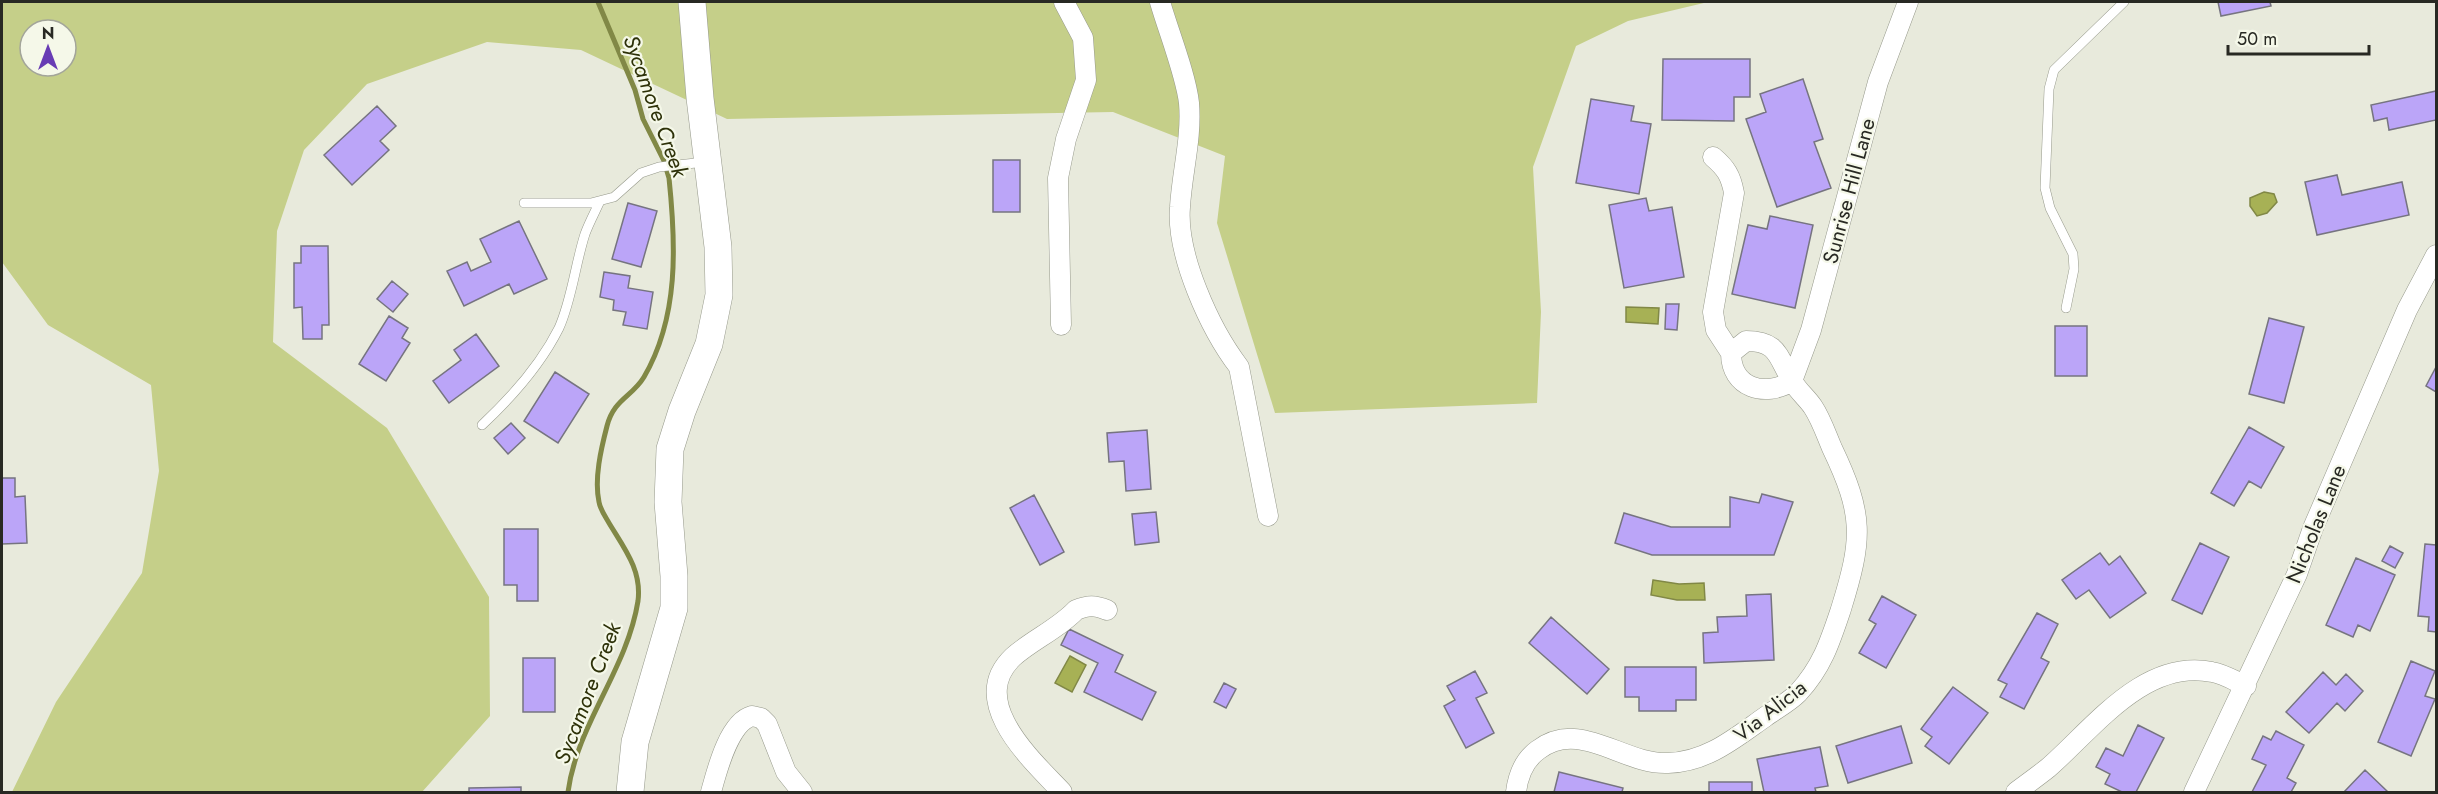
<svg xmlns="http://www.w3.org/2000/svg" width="2438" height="794" font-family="Jost,sans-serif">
	<rect width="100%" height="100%" fill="#e8eadc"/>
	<path fill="#c5cf89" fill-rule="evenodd" d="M2 2H1708L1628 21 1576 46 1533 167 1541 312 1537 403 1275 413 1217 223 1225 156 1113 112 727 119 581 50 487 42 367 84 304 150 277 231 273 342 387 428 489 597 490 716 422 792H12L56 702 142 573 159 471 151 385 48 325 2 262ZM30 30H66V66H30Z"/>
	<path fill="#a7b155" stroke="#818846" stroke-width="1.5" d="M2264 192 2274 194 2277 202 2267 213 2257 216 2250 206V198Z
		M1626 307 1659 308 1658 324 1626 322Z
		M1653 580 1679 584 1704 583 1705 600H1677L1651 595Z
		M1070 656 1086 665 1072 692 1055 683Z"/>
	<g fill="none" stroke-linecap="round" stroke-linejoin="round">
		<path stroke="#818846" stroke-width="5" d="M568 792C577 724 627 670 638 601 642 570 624 548 609 523 605 516 600 509 599 502 594 479 601 449 607 426 614 399 632 397 644 377 679 317 676 245 669 178L664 161 643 119 635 90 598 2"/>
	</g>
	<path fill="#bba5f8" stroke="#767480" stroke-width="1.5" d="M2218 2H2270L2271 6 2221 16Z
		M1663 59H1750V97H1734V121L1662 120Z
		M1803 79 1823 139 1814 142 1831 188 1777 207 1746 119 1766 112 1760 94Z
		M2436 91V120L2389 130 2387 118 2374 121 2371 105Z
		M1591 99 1634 106 1631 121 1651 124 1639 194 1576 183Z
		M377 106 396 126 380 141 389 150 352 185 324 155Z
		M993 160H1020V212H993Z
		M2337 175 2342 195 2402 182 2409 215 2317 235 2305 182Z
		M1646 198 1649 211 1672 207 1684 277 1624 288 1609 205Z
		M628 203 657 211 641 267 612 259Z
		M1770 216 1813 225 1795 308 1732 294 1748 225 1767 229Z
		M519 221 547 279 514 294 509 284 464 306 447 271 467 262 471 271 491 262 480 239Z
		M301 246H328L329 325H322V339H303L302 307 294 308V263H301Z
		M604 272 630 276 628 288 653 292 647 329 623 325 626 312 613 310 614 300 600 297Z
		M392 281 408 294 393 312 377 299Z
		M1666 304H1679L1677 330 1665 329Z
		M389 316 408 328 402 338 410 343 386 381 359 364Z
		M2269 318 2304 327 2284 403 2249 394Z
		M2055 326H2087V376H2055Z
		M476 334 499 366 449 403 433 381 461 360 454 350Z
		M2436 367V392L2426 386Z
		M555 372 589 394 558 443 524 421Z
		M511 423 525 438 508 454 494 438Z
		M2249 427 2284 447 2261 488 2249 481 2234 506 2211 493Z
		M1147 430 1151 489 1126 491 1124 461 1109 462 1107 433Z
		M2 478H15V497L25 496 27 543 2 544Z
		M1762 494 1793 502 1774 555H1652L1615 543 1624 513 1671 527H1730V497L1759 503Z
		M1034 495 1064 552 1040 565 1010 508Z
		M1156 512 1159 542 1135 545 1132 514Z
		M504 529H538V601H517V585H504Z
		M2200 543 2229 557 2202 614 2172 600Z
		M2425 544 2436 545V632L2428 631 2429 617 2418 616Z
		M2390 546 2403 553 2395 568 2382 561Z
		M2100 553 2109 565 2120 556 2146 593 2110 618 2089 590 2076 599 2062 580Z
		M2356 558 2395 575 2370 631 2358 625 2353 637 2326 625Z
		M1771 594 1774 660 1704 663 1703 633 1718 632 1717 617 1747 616 1746 595Z
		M1882 596 1916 615 1886 668 1859 653 1876 624 1869 620Z
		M2037 613 2058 624 2041 658 2049 662 2024 709 2000 697 2007 684 1998 680Z
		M1551 617 1609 669 1587 694 1529 643Z
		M1069 629 1123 655 1115 672 1156 692 1142 720 1084 692 1098 663 1061 645Z
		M523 658H555V712H523Z
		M2411 661 2435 671 2425 696 2435 699 2411 756 2378 742Z
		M1625 667H1696V700H1676V711H1639V697H1625Z
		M1475 671 1487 693 1476 698 1494 733 1466 748 1444 706 1455 700 1447 686Z
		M2323 672 2336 685 2346 674 2363 691 2345 711 2337 703 2309 733 2286 712Z
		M1224 683 1236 689 1226 708 1214 702Z
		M1953 687 1988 713 1949 764 1925 746 1932 737 1921 729Z
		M2138 725 2164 738 2136 792H2122L2105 784 2110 774 2096 767 2106 748 2123 756Z
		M1901 726 1912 763 1848 783 1836 746Z
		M2276 731 2304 745 2287 778 2296 783 2291 792H2252L2266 765 2252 759 2263 736 2271 740Z
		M1820 747 1828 786 1815 788 1816 792H1764L1757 759Z
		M2365 770 2388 792H2344Z
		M1559 772 1623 788 1622 792H1554Z
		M1709 782H1752V792H1709Z
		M521 787V792H469V788Z"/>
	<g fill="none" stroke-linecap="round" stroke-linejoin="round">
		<g stroke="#96998b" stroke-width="10">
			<path id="lane" d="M524 203H591L614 197 641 173 659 167 705 162
				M2066 308 2074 269 2073 254 2050 208 2045 188 2049 89 2054 70 2124 2
				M482 425C512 397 540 366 559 328 572 299 575 265 585 234 589 223 595 212 600 201"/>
		</g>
		<g stroke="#96998b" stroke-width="21">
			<path id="street" d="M1160 2C1168 30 1186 75 1189 103 1192 138 1182 172 1180 207 1176 255 1210 329 1239 367L1268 516
				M1713 157C1726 168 1731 176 1734 193L1713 312 1716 330 1731 353
				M1061 325 1058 178 1066 139 1086 80 1083 38 1064 2
				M1792 381 1811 330 1878 82 1908 2
				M711 792C717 770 729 722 752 716L761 718 767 724 786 772 802 792
				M1062 792C1033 761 966 702 1013 657 1032 640 1058 629 1076 610 1088 605 1095 605 1107 610
				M1516 792C1518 776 1524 760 1538 750 1580 718 1623 765 1668 763 1707 762 1735 738 1765 717 1776 709 1789 702 1798 693 1822 667 1830 642 1841 609 1863 538 1864 515 1832 448 1826 434 1821 419 1813 407 1807 398 1798 391 1793 382 1777 358 1780 341 1746 341L1731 353C1731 388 1765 398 1792 381
				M2016 792C2027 784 2038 776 2048 768 2093 729 2144 658 2212 672 2224 674 2235 681 2246 686
				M2194 792 2297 574 2313 528 2407 310 2436 255"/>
		</g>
		<g stroke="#96998b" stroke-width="28">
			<path id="secondary" d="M630 792 635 742 674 608V576L668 502 670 449 682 411 709 344 719 295 718 247 700 98 692 2"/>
		</g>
		<use href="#lane" stroke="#fff" stroke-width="9"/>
		<use href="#street" stroke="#fff" stroke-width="20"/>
		<use href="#secondary" stroke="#fff" stroke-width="27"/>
	</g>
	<g text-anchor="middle" stroke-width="4.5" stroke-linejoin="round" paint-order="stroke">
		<g font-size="21" fill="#282923" stroke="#f5f8e9">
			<text transform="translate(1849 191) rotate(-75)" y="7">Sunrise Hill Lane</text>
			<text transform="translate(2316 524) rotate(-68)" y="7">Nicholas Lane</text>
			<text transform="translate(1770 711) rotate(-38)" y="7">Via Alicia</text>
		</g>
		<g font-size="22" font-style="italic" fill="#2d3108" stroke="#f5f8e9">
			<text transform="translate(656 106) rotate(70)" y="8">Sycamore Creek</text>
			<text transform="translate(587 693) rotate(-69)" y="8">Sycamore Creek</text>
		</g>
	</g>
	<rect width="2438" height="794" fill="none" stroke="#282923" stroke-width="6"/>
	<g transform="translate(48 48)"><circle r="28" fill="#f5f8e9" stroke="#a3a59a" stroke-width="1.5"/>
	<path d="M0-4.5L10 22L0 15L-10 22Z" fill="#683cb4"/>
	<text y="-9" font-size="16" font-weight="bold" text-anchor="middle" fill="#282923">N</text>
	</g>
	<path d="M2228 45v9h141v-9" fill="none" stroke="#282923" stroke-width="3"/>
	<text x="2237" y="45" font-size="18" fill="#282923" stroke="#f5f8e9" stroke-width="4.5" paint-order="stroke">50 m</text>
</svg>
